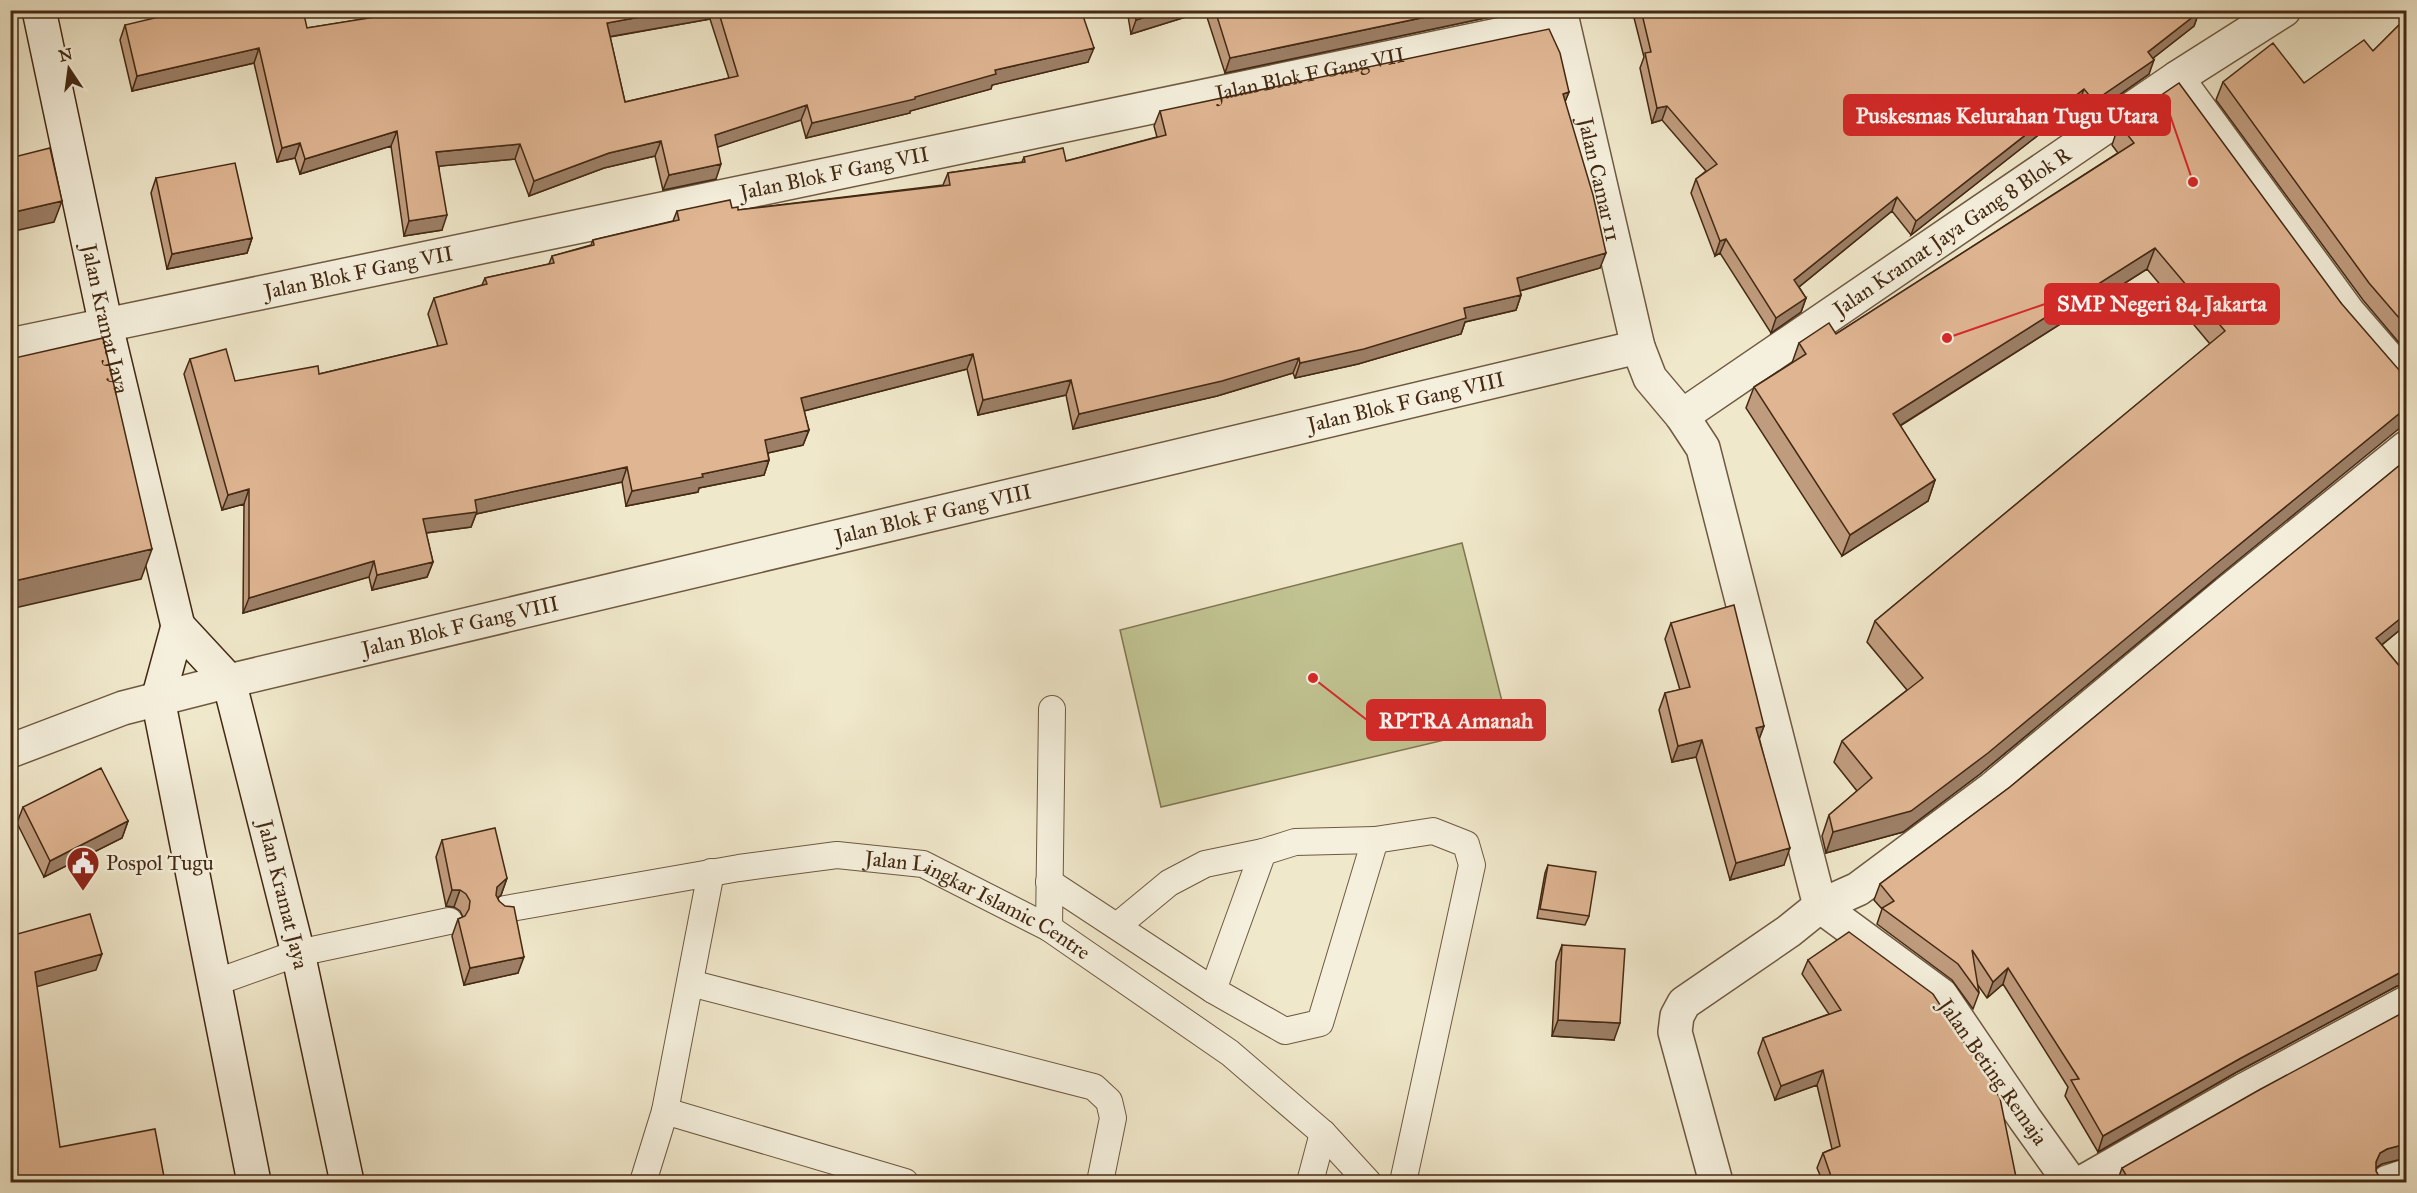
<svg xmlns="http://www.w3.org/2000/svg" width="2417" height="1193" font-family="'IM FELL Great Primer',serif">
	<rect width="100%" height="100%" fill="#f0e8cb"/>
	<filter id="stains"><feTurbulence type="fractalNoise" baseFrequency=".00333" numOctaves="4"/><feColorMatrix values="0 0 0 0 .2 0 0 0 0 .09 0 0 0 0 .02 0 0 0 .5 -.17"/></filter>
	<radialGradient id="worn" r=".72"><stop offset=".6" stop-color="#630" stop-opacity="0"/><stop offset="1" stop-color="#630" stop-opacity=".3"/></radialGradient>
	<path fill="#c1c492" stroke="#827652" stroke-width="1.5" d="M1462 543 1508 725 1161 807 1120 630Z"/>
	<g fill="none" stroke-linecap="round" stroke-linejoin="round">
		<g stroke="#6f5941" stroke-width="28">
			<g id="lane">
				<path d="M1049 882 1213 990 1285 1031 1320 1023 1375 840 1433 831 1466 844 1472 865 1403 1182"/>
				<path id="s1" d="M505 909 739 868 837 855 923 864 1049 928 1230 1053 1323 1133 1368 1182"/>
				<path d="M1117 926 1169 883 1205 864 1263 852"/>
				<path d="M1049 928 1052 709"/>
				<path d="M214 983 298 953 449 921"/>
				<path d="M690 983 1094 1087 1109 1101 1113 1118 1100 1182"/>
				<path d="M1213 990 1263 852 1295 842 1375 840"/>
				<path d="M665 1111 905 1182"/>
				<path d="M643 1182 665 1111 711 872"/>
				<path d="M1310 1182 1323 1133"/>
			</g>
		</g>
		<g stroke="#6f5941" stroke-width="36">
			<g id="street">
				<path id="s2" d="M1560 10 1638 347 1650 378 1682 416 1703 448 1820 906 1789 931 1684 1003 1677 1016 1675 1032 1716 1182"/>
				<path d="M2177 78 2348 312 2406 379"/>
				<path id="s3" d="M10 345 1531 28 1562 20"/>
				<path id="s4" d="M1682 416 2177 78 2284 10"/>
				<path id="s5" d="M10 751 123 708 229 681 1638 347"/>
				<path d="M2070 1182 2025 1119 1941 995 1820 906 1858 889 1992 789 2227 593 2406 448"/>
				<path d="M2083 1182 2244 1090 2406 1003"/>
				<path d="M2388 1182 2406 1176"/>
			</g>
		</g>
		<g stroke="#442913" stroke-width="36">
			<g id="secondary">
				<path id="s6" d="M39 10 106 326 178 626 229 681 298 953 347 1182"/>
				<path d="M178 626 158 699 254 1182"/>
			</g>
		</g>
		<use href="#lane" stroke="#f5f0dd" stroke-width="26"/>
		<use href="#street" stroke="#f5f0dd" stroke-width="33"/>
		<use href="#secondary" stroke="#f5f0dd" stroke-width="33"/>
	</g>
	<path fill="#c09c7e" stroke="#442913" stroke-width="1.5" fill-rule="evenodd" d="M419 10H1081L1088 62 992 85 991 89 910 111V113L806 138 801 120 717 147 716 179 663 190 655 156 604 168 529 196 515 159 439 166 442 230 404 236 391 146 300 174 295 158 277 162 254 63 132 91 120 40 125 25 307 28ZM710 19 729 78 625 102 610 37Z
		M1127 10H1523L1225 73 1205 11 1131 34Z
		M1632 10H2198L2199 12 2194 26 2153 58 2149 74 2089 116 2079 103 1911 235 1892 211 1799 287 1806 298 1801 312 1771 333 1720 253 1715 256 1691 193 1696 179 1706 171 1662 120 1652 123 1640 68 1644 57Z
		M2406 18V351L2363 300 2216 100 2223 82 2304 83 2373 51Z
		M1569 92 1565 101 1600 268 1520 291 1521 295 1516 310 1465 322 1461 334 1358 364 1295 378 1293 373 1217 396 1073 429 1066 395 978 415 967 369 804 411 809 430 803 445 768 453 769 460 764 475 699 488 698 492 626 506 622 482 476 514 471 527 426 533 433 562 427 577 372 590 369 577 243 613 244 504 222 510 184 374 190 359 235 381 319 374 438 346 428 314 434 298 482 285 485 278 549 264 552 256 591 245 593 240 673 221 677 211 732 208 738 210 943 185 948 173 1022 162 1024 157 1066 161 1157 137 1154 126 1160 111Z
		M2119 124 2341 303 2215 579 1980 774 1903 832 1826 853 1822 836 1829 815 1857 791 1834 762 1842 741 1907 690 1867 642 1875 621 2210 344 2147 269 1900 426 1935 480 1928 501 1842 556 1746 408 1754 387 1792 363 1799 343 1836 334 2118 153 2112 145Z
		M156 178 252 238 247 253 167 269 151 193Z
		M2406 460V625L2382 645 2406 674V984L2397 986 2235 1073 2098 1152 2065 1096 2068 1087 2003 984 1987 998 1977 984 1979 993 1973 1009 1952 980 1877 924 1882 909 1874 900 1880 884 2010 787Z
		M1671 623 1764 726 1759 739 1784 865 1730 880 1696 757 1672 762 1659 710 1665 693 1680 690 1665 639Z
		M23 807 128 821 122 838 44 877 17 823Z
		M442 840 507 878 501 895 498 898 518 973 464 985 452 936 458 919 463 917 460 911 454 907 446 906 436 857Z
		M1548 865 1589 916 1585 925 1537 918 1545 873Z
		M1562 945 1614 1040 1552 1036 1556 962Z
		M1808 960 2017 1182H1823L1817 1168 1823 1153 1832 1149 1817 1085 1775 1100 1758 1053 1763 1038 1829 1014 1802 974Z
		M2382 1164 2376 1168V1171L2381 1180 2387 1182H2117L2122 1168Z"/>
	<path fill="#9c7f66" stroke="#442913" stroke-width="1.5" d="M678 10H713L710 19 602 38 607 23Z
		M1167 10H1205V11L1131 34 1136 20Z
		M1459 10H1523L1225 73 1230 58Z
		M2199 12 2194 26 2143 66 2148 52Z
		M259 48 254 63 132 91 137 76Z
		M1094 48 1088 62 992 85 991 89 910 111V113L806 138 812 123 915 97 995 70Z
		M2154 60 2149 74 2089 116 2094 101Z
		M2084 89 2079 103 1911 235 1916 221Z
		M1569 92 1563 107V94Z
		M807 105 801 120 709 150 715 135Z
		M1667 106 1662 120 1652 123 1657 108Z
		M397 131 391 146 300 174 305 159Z
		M661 141 655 156 604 168 529 196 534 181 609 153Z
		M300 143 295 158 277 162 282 148Z
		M520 144 515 159 431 167 436 152Z
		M721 164 716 179 663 190 669 175Z
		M1897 197 1892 211 1789 295 1794 280Z
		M62 201 54 222 10 232V213Z
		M447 215 442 230 404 236 409 221Z
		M252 238 247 253 167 269 172 254Z
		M1726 239 1720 253 1715 256 1720 241Z
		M2155 248 2147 269 1885 435 1893 414Z
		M1606 253 1600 268 1512 293 1517 278Z
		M1521 295 1516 310 1465 322 1461 334 1358 364 1295 378 1300 363 1464 308Z
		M1806 298 1801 312 1771 333 1776 318Z
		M973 354 967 369 796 413 801 398Z
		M1299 358 1293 373 1217 396 1073 429 1079 414Z
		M1071 380 1066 395 978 415 983 400Z
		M2406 408V423L2215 579 1980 774 1903 832 1826 853 1833 832 2223 558Z
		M809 430 803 445 759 455 765 440Z
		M769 460 764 475 699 488 698 492 626 506 632 491 702 474Z
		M627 467 622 482 476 514 471 527 417 534 423 519 475 500Z
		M1935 480 1928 501 1842 556 1850 535Z
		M249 489 244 504 222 510 228 495Z
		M152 549 141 579 10 609V582Z
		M374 561 369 577 243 613 249 598Z
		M433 562 427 577 372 590 377 575Z
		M2406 614V625L2370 654 2376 638Z
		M1764 726 1758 742 1756 728Z
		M1702 740 1696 757 1672 762 1678 746Z
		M128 821 122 838 44 877 50 861Z
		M1790 848 1784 865 1730 880 1736 863Z
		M507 878 501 895 491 903 497 887Z
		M452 890H460L454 907 446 906Z
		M102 954 96 970 29 989 35 972Z
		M524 957 518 973 464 985 470 968Z
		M2008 968 2003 984 1987 998 1993 982Z
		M2406 970V984L2397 986 2235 1073 2098 1152 2103 1136 2241 1058 2403 971Z
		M1558 1020 1620 1023 1614 1040 1552 1036Z
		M1823 1070 1817 1085 1775 1100 1781 1086Z
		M2406 1144V1158L2382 1164 2374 1169 2376 1162 2380 1153 2387 1149Z"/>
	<path fill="#dfb592" stroke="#442913" stroke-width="1.5" d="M188 10H303L307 28 419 10H678L607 23 625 102 738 76 718 10H1081L1094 48 995 70 996 74 915 97V99L812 123 807 105 715 135 721 164 669 175 661 141 609 153 534 181 520 144 436 152 447 215 409 221 397 131 305 159 300 143 282 148 259 48 137 76 125 25Z
		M1134 10H1167L1136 20Z
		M1215 10H1459L1230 58Z
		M1641 10H2198L2199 12 2148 52 2154 60 2094 101 2084 89 1916 221 1897 197 1794 280 1806 298 1776 318 1726 239 1720 241 1696 179 1717 164 1667 106 1657 108 1645 53 1651 52Z
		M2406 18V326L2369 283 2223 82 2273 43 2304 83 2364 40 2373 51Z
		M1549 29 1560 53 1569 92 1563 94 1593 195 1606 253 1517 278 1521 295 1464 308 1466 318 1364 349 1300 363 1299 358 1222 381 1079 414 1071 380 983 400 973 354 801 398 809 430 765 440 769 460 702 474 703 477 632 491 627 467 475 500 477 512 423 519 433 562 377 575 374 561 249 598V489L228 495 190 359 226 349 235 381 318 366 319 374 447 344 434 298 487 284 485 278 554 263 552 256 594 245 593 240 679 220 677 211 730 200 732 208 738 207V210L950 185 948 173 1025 162 1024 157 1063 148 1066 161 1166 135 1160 111Z
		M2179 83 2341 303 2399 370 2406 375V408L2223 558 1988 753 1911 811 1833 832 1829 815 1872 778 1842 741 1923 678 1875 621 2225 331 2155 248 1893 414 1935 480 1850 535 1754 387 1806 354 1799 343 1829 323 1836 334 2134 143 2119 124Z
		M50 148 62 201 10 213V158Z
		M235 163 252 238 172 254 156 178Z
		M103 338 152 549 10 582V359Z
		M2406 460V614L2376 638 2406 674V970L2403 971 2241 1058 2103 1136 2071 1080 2079 1079 2008 968 1993 982 1972 950 1979 993 1958 964 1882 908 1894 901 1880 884 2010 787 2245 592Z
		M1734 605 1764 726 1756 728 1790 848 1736 863 1702 740 1678 746 1665 693 1690 687 1671 623Z
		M101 768 128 821 50 861 23 807Z
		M495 828 507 878 497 887 496 895 499 901 505 906 514 907 524 957 470 968 458 919 465 916 469 909 470 901 466 894 460 890H452L442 840Z
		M1548 865 1596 872 1589 916 1540 909Z
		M90 914 102 954 35 972 60 1147 155 1129 165 1182H10V936Z
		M1849 932 1933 994 2000 1098 2017 1182H1833L1823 1153 1840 1146 1823 1070 1781 1086 1763 1038 1841 1010 1808 960Z
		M1562 945 1625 949 1620 1023 1558 1020Z
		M2406 1011V1144L2387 1149 2380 1153 2376 1162V1171L2381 1180 2387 1182H2130L2122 1168 2259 1090Z"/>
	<defs>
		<g id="civic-pin" transform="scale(1.725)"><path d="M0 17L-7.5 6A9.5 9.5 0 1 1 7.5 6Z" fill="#8f2418" stroke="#f5f0dd"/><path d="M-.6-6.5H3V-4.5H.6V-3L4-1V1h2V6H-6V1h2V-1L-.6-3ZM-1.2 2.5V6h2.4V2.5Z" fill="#fff"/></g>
	</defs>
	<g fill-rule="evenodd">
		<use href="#civic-pin" x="83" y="863"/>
	</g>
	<g text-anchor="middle" stroke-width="5" stroke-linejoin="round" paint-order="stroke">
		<g font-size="21" fill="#442913" stroke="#f5f0dd">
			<text dy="7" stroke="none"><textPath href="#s3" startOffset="1328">Jalan Blok F Gang VII</textPath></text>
			<text dy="7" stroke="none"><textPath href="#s3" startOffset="842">Jalan Blok F Gang VII</textPath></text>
			<text dy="7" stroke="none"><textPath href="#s2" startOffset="174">Jalan Camar 11</textPath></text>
			<text dy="7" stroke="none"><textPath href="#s4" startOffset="327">Jalan Kramat Jaya Gang 8 Blok R</textPath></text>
			<text dy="7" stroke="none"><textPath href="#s3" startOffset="356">Jalan Blok F Gang VII</textPath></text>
			<text dy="7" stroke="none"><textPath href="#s6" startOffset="316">Jalan Kramat Jaya</textPath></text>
			<text dy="7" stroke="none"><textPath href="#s5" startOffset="1440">Jalan Blok F Gang VIII</textPath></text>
			<text dy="7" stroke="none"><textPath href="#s5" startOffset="954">Jalan Blok F Gang VIII</textPath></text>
			<text dy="7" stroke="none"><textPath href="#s5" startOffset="468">Jalan Blok F Gang VIII</textPath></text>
			<text dy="7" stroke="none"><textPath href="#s6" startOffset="927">Jalan Kramat Jaya</textPath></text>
			<text dy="7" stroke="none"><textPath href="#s1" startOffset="488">Jalan Lingkar Islamic Centre</textPath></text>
			<text transform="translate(1993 1072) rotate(55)" y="7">Jalan Beting Remaja</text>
		</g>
		<g font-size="21" fill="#442913" stroke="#f5f0dd" text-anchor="start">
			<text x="106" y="870">Pospol Tugu</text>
		</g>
	</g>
	<path fill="none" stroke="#d62828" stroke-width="2" d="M2193 182L2170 115M1947 338L2045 304M1313 678L1367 720"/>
	<g fill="#d62828" stroke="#f5f0dd" stroke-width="2">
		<circle cx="2193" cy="182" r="6"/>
		<circle cx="1947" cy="338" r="6"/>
		<circle cx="1313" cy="678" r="6"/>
	</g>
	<g fill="#d62828" stroke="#d62828" stroke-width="2">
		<rect x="1844" y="95" width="326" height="40" rx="6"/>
		<rect x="2045" y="284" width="234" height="40" rx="6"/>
		<rect x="1367" y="700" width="178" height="40" rx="6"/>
	</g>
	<g font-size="22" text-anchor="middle" font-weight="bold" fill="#fff">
		<text x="2007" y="123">Puskesmas Kelurahan Tugu Utara</text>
		<text x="2162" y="311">SMP Negeri 84 Jakarta</text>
		<text x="1456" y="728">RPTRA Amanah</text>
	</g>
	<rect width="2417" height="1193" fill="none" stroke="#f0e8cb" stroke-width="36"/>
	<rect x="12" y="12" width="2393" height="1169" fill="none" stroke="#442913" stroke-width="3"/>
	<rect x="18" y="18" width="2381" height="1157" fill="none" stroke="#442913" stroke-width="1.5"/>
	<g transform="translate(69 69) rotate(347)" stroke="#f5f0dd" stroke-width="4.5" paint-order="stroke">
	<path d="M0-4.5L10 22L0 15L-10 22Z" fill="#442913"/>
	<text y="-9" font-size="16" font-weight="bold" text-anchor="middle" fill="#442913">N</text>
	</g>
	<rect width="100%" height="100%" filter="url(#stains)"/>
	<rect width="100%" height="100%" fill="url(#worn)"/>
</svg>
